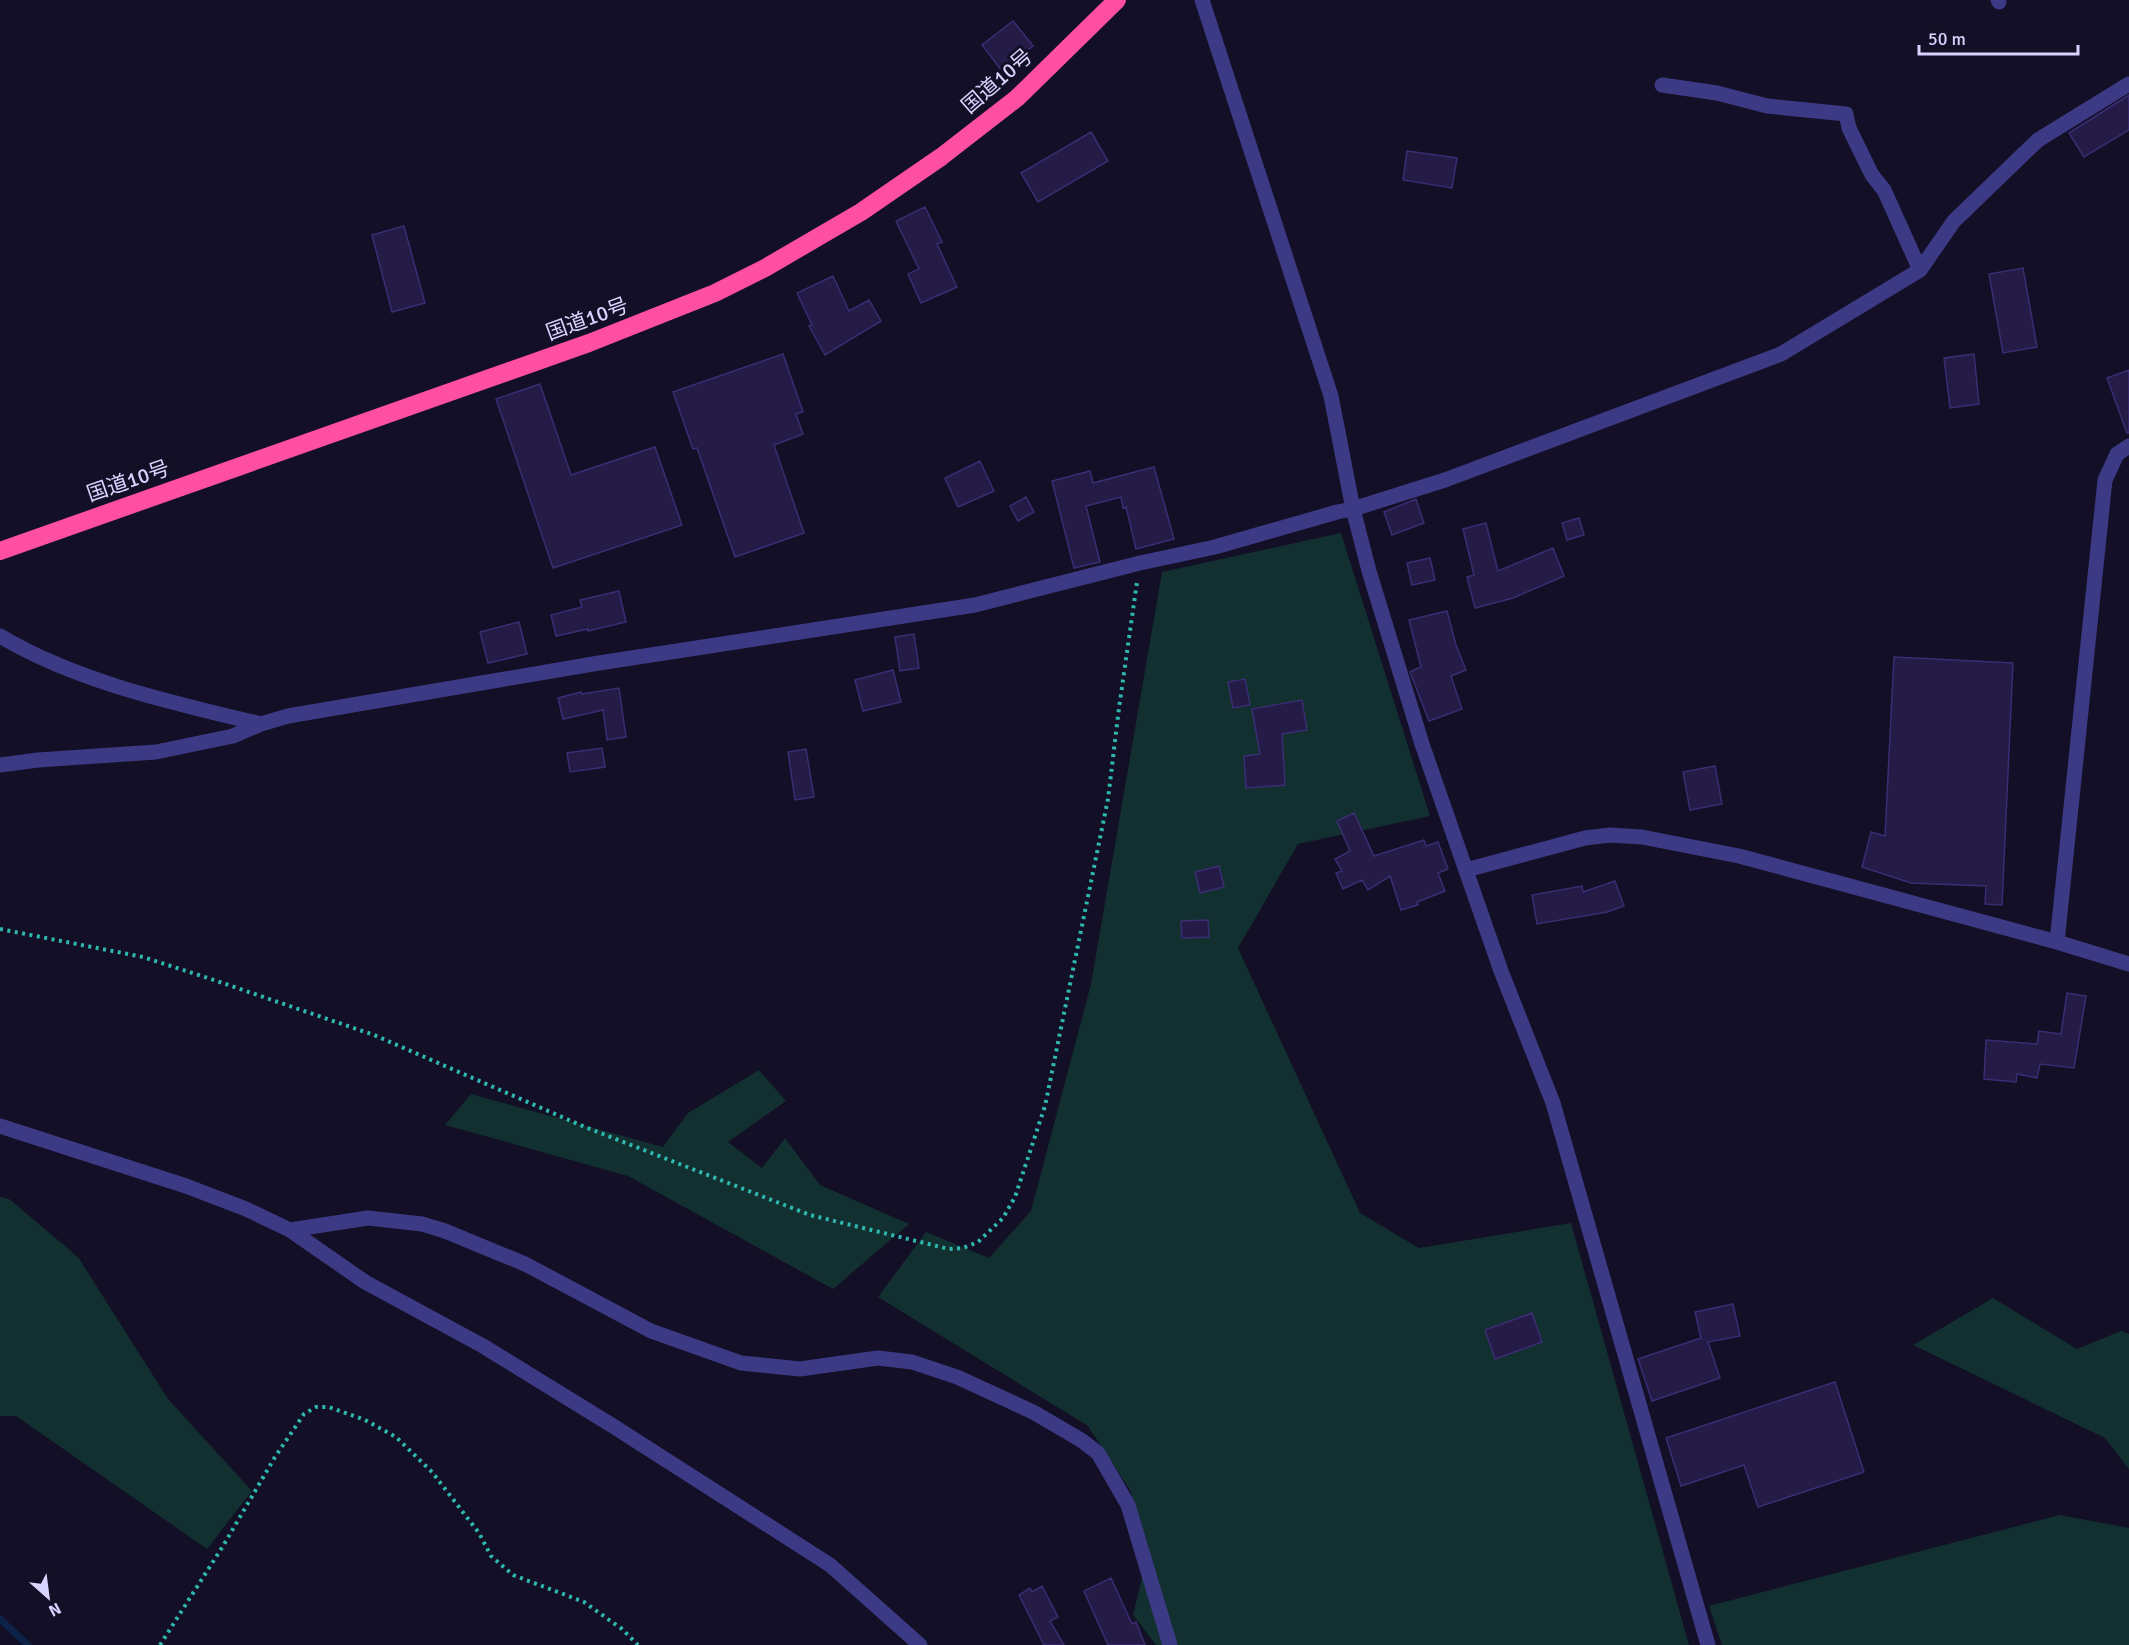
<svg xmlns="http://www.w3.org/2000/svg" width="2129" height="1645" font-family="Signika,'Noto Sans JP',sans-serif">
	<rect width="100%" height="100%" fill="#130f26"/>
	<path fill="#12302f" d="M1341 533 1430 816 1298 844 1238 948 1360 1213 1419 1248 1571 1223 1689 1645H1156L1133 1615 1149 1549 1130 1490 1088 1426 878 1297 926 1232 989 1258 1031 1211 1091 984 1162 572Z
		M759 1070 786 1101 728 1142 762 1168 785 1138 820 1185 909 1224 833 1289 628 1176 445 1125 471 1094 663 1147 688 1113Z
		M0 1197 9 1199 78 1257 168 1399 252 1491 207 1549 16 1416H0Z
		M1993 1298 2077 1349 2121 1331 2129 1334V1469L2105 1438 1913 1345Z
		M2060 1515 2129 1528V1645H1722L1709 1606Z"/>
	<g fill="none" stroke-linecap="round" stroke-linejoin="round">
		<path stroke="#0c2248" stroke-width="7" d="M0 1619 28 1645"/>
	</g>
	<path fill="#241b47" stroke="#3b2d73" stroke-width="1.5" d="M1013 21 1033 46 1002 71 982 45Z
		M2129 95V130L2084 157 2069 133Z
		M1091 132 1108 161 1038 202 1021 173Z
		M1407 151 1457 158 1452 188 1403 180Z
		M925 207 942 242 937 244 957 287 921 303 908 274 919 269 896 221Z
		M404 226 425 303 392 312 372 235Z
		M2023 268 2037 347 2003 353 1989 274Z
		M833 276 849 311 869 300 881 321 825 355 809 326 812 325 797 293Z
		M783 354 803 412 796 414 803 434 774 445 804 533 735 557 697 448 693 449 673 392Z
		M1974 354 1979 404 1950 408 1944 358Z
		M2129 370V433H2127L2107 378Z
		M540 384 571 475 655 447 682 525 553 568 496 399Z
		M980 461 994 491 958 507 945 478Z
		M1154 467 1174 539 1136 549 1126 507 1123 508 1121 497 1086 506 1100 562 1074 568 1052 481 1090 471 1093 483Z
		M1026 497 1034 512 1018 521 1010 506Z
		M1416 499 1424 523 1392 535 1384 512Z
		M1579 518 1584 535 1567 540 1562 523Z
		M1486 523 1498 571 1553 548 1564 576 1513 598 1475 608 1467 577 1474 575 1463 529Z
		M1430 558 1435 580 1412 585 1407 563Z
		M619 591 626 622 588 631V629L556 636 551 615 582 607 580 600Z
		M1447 611 1456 645 1466 670 1451 676 1462 709 1429 721 1410 672 1421 667 1409 620Z
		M519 622 527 654 488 663 480 632Z
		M914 634 919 668 900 671 895 637Z
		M1894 657 2013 663 2002 905 1985 904 1986 886 1911 883 1862 867 1871 832 1885 836Z
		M893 670 901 702 863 711 855 680Z
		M1245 679 1250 705 1233 708 1228 682Z
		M619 688 626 737 607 740 603 710 563 719 558 698 581 692 582 694Z
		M1302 700 1307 730 1282 734 1285 785 1246 788 1244 756 1260 754 1252 709Z
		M602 748 605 767 570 772 567 753Z
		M806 749 814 797 795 800 788 752Z
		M1715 766 1722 804 1690 810 1683 772Z
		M1354 813 1374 856 1424 840 1426 846 1438 842 1448 869 1438 873 1445 891 1417 902 1418 905 1401 910 1390 876 1368 890 1362 880 1343 889 1336 873 1342 871 1335 859 1350 851 1337 821Z
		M1219 866 1224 887 1200 893 1195 872Z
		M1615 881 1624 906 1607 912 1537 924 1532 895 1582 886 1583 892Z
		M1208 920 1209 937 1182 938 1181 921Z
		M2067 993 2086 996 2074 1068 2040 1064 2037 1078 2017 1074 2016 1082 1984 1079 1986 1040 2037 1044 2039 1031 2061 1034Z
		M1733 1304 1740 1336 1708 1342 1720 1378 1652 1401 1638 1359 1701 1338 1695 1312Z
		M1532 1313 1542 1342 1495 1359 1485 1330Z
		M1835 1382 1864 1472 1758 1507 1744 1465 1681 1486 1666 1438Z
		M1111 1578 1132 1624 1136 1622 1145 1645H1108L1084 1591Z
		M1042 1586 1058 1617 1050 1621 1064 1645H1044L1019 1595 1030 1588 1032 1592Z"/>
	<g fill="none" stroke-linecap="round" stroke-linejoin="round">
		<path stroke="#2fb8b0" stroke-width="4" stroke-dasharray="3 4.5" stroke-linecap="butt" d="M0 929 143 957 211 979 374 1035 585 1127 810 1215 949 1249 963 1248 978 1242 1003 1218 1015 1197 1045 1106 1108 799 1119 708 1137 582
			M160 1645 223 1546 275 1457 304 1414 316 1407H329L365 1420 396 1437 432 1472 479 1533 491 1556 513 1575 584 1602 622 1629 638 1645"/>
		<path stroke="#3d3a85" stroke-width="15" d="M1202 0 1331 396 1353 509 1369 571 1422 744 1501 971 1553 1103 1708 1645
			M1998 0 1999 2
			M1662 85 1717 93 1767 106 1846 114 1849 128 1872 175 1884 190 1920 270
			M0 636C77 682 174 703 261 724
			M0 765 38 760 156 752 233 736 261 724 288 716 599 663 975 605 1140 563 1215 547 1337 512 1353 509 1445 480 1781 354 1920 270 1954 221 2038 140 2129 84
			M1466 870 1585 838 1610 835 1642 837 1739 856 2057 942 2129 964
			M2057 942 2105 480 2117 454 2129 446
			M0 1126 186 1186 246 1209 290 1230 365 1282 483 1346 613 1426 830 1565 920 1645
			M290 1230 368 1218 422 1224 445 1231 525 1264 651 1331 741 1363 800 1369 878 1358 912 1362 957 1377 1033 1412 1081 1440 1098 1453 1128 1505 1170 1645"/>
		<path stroke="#ff4fa3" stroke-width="18" d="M0 551 589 343 715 293 765 268 861 212 941 157 1017 98 1117 0"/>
	</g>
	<g text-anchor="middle" stroke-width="6" stroke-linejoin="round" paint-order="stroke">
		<g font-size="21" fill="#d9d4ff" stroke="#130f26">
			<text transform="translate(997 81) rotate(-41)" y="7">国道10号</text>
			<text transform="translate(587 319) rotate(-20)" y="7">国道10号</text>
			<text transform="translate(128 481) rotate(-19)" y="7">国道10号</text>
		</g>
	</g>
	<g transform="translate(48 1597) rotate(152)" stroke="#130f26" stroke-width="4.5" paint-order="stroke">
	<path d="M0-4.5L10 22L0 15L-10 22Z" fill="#d9d4ff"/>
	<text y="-9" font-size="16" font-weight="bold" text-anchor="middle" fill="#d9d4ff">N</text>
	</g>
	<path d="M1919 45v9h159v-9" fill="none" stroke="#d9d4ff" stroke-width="3"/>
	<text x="1928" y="45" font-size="18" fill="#d9d4ff" stroke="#130f26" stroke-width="4.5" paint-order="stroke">50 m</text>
</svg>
